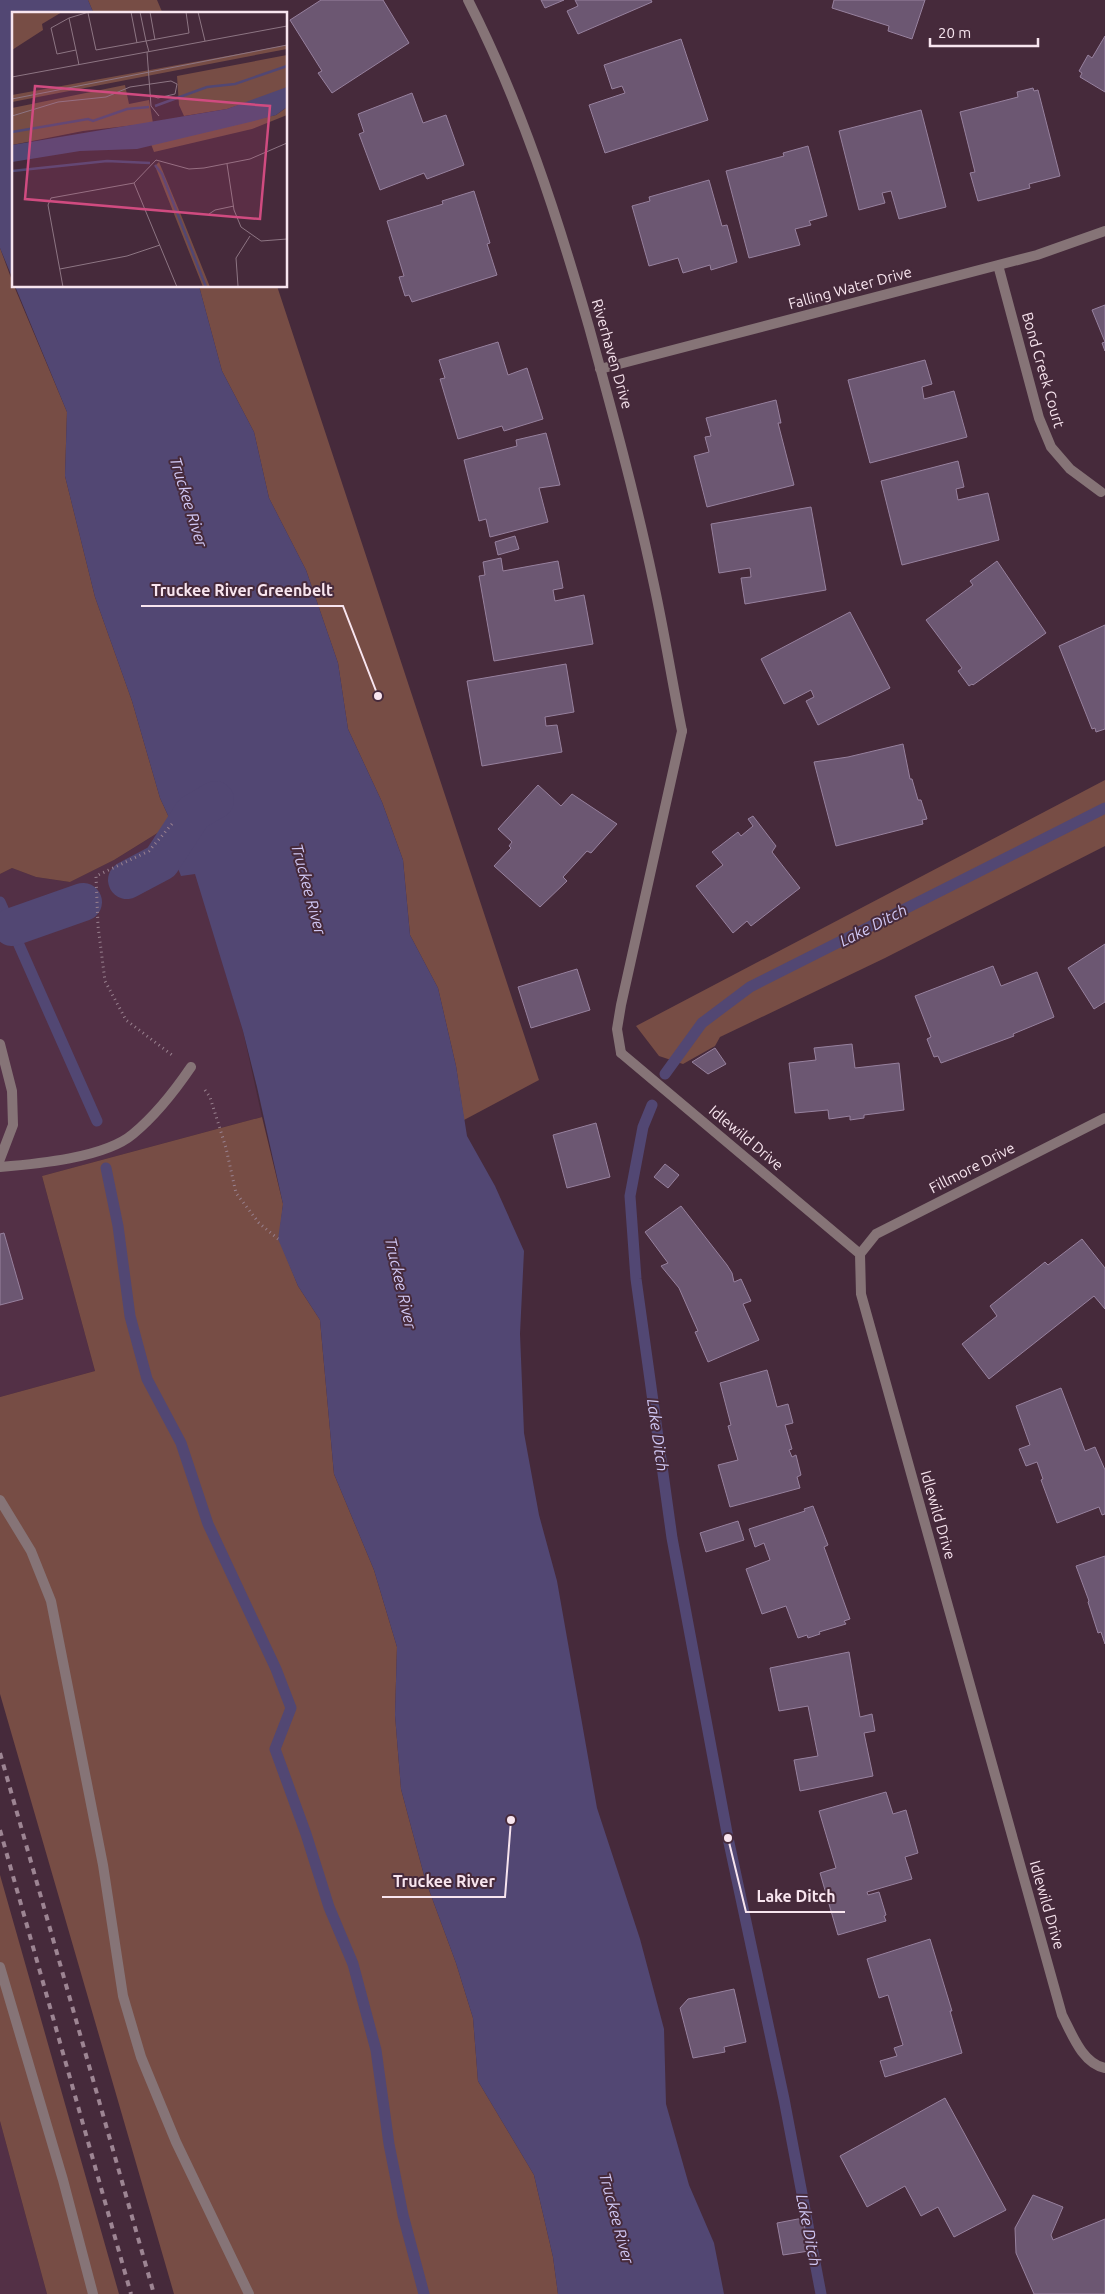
<svg xmlns="http://www.w3.org/2000/svg" width="1105" height="2294" font-family="Ubuntu,sans-serif">
	<rect width="100%" height="100%" fill="#462a3b"/>
	<path fill="#533046" d="M172 824 178 834 183 836 200 885 243 1031 262 1117 42 1176 95 1371 0 1397V874L12 868 36 877 70 882 114 860Z
		M0 2121 47 2294H0Z"/>
	<path fill="#774d45" d="M88 0H157L163 14H94Z
		M0 248 14 286 67 412 65 476 95 597 132 701 160 798 172 824 114 860 70 882 36 877 12 868 0 874Z
		M199 286H277L539 1080 464 1120 456 1066 438 988 410 935 403 860 382 802 348 729 338 663 306 570 269 498 254 432 222 371Z
		M1105 780V846L885 958 720 1037 715 1046 683 1064 659 1056 636 1026Z
		M262 1117 283 1204 279 1239 298 1286 320 1320 334 1474 374 1570 397 1647 395 1715 401 1789 425 1879 456 1963 473 2018 478 2081 534 2175 553 2257 558 2294H174L0 1694V1397L95 1371 42 1176Z
		M0 1875 119 2294H47L0 2121Z"/>
	<path fill="#524773" d="M0 0H88L94 14H14V282L0 248Z
		M15 286H199L222 371 254 432 269 498 306 570 338 663 348 729 382 802 403 860 410 935 438 988 456 1066 467 1136 495 1186 524 1251 520 1334 524 1433 539 1515 557 1581 597 1808 640 1939 664 2029 666 2104 689 2185 714 2243 724 2294H558L553 2257 534 2175 478 2081 473 2018 456 1963 425 1879 401 1789 395 1715 397 1647 374 1570 334 1474 320 1320 298 1286 278 1239 283 1204 257 1087 243 1031 195 874 181 876 173 856 183 836 178 834 172 824 160 798 132 701 95 597 65 476 67 412Z"/>
	<g fill="none" stroke-linecap="round" stroke-linejoin="round">
		<path stroke="#524773" stroke-width="11" d="M0 902 97 1121
			M665 1074 702 1023 750 987 1105 808
			M652 1105 643 1127 630 1196 636 1279 672 1538 728 1838 784 2099 821 2294
			M106 1168 118 1226 130 1316 147 1379 181 1443 208 1524 276 1669 291 1708 275 1749 306 1834 329 1907 353 1964 376 2050 389 2144 403 2215 424 2294"/>
		<path stroke="#524773" stroke-width="38" d="M127 880 161 862 193 813 215 800
			M12 927 83 902"/>
	</g>
	<path fill="#6c5772" stroke="#97819e" d="M321 0H383L409 43 332 93 318 73 322 71 290 20Z
		M541 0H564L545 8Z
		M575 0H651L652 2 578 34 567 11 578 6Z
		M834 0H925L912 39 888 31 889 26 832 8Z
		M1105 36V92L1080 77 1082 73 1079 71 1088 55 1092 58Z
		M681 39 708 120 605 153 589 105 625 93 622 86 612 89 604 65Z
		M1033 88 1034 91 1038 90 1060 176 1029 184 1030 188 978 201 970 173 975 172 960 112 1018 97 1017 92Z
		M412 93 423 123 446 115 464 165 427 179 424 173 380 190 359 134 364 132 358 114Z
		M921 110 946 207 899 219 891 191 882 193 885 203 859 210 839 131Z
		M808 146 827 216 809 221 811 225 795 229 800 245 749 258 726 171 784 156 783 153Z
		M709 180 722 226 727 225 737 262 711 270 710 265 683 273 678 258 649 266 632 206 650 201 649 197Z
		M474 191 490 243 487 244 497 275 412 302 409 295 405 296 399 277 404 276 387 221 443 204 442 201Z
		M1105 305V351L1102 343 1105 342 1092 310Z
		M498 342 508 375 527 368 543 419 504 431 502 426 458 439 440 379 445 378 439 360Z
		M925 360 932 384 922 387 924 399 954 391 967 437 870 463 848 380Z
		M776 400 781 423H778L794 485 707 507 694 456 709 452 705 437 711 436 706 418Z
		M546 433 560 485 539 488 548 522 490 537 486 519 479 521 464 460 517 446 516 440Z
		M958 461 964 487 956 489 958 500 988 493 999 540 902 565 881 481Z
		M811 507 826 590 745 604 741 578 751 577 750 568 719 573 711 524Z
		M515 536 519 549 498 555 495 542Z
		M501 558 503 571 558 561 563 588 553 590 555 601 584 595 593 644 494 661 479 576 485 575 483 562Z
		M997 561 1046 633 973 685 972 684 969 686 958 671 962 668 926 620 973 585 970 581Z
		M850 612 890 688 818 725 806 701 814 697 811 690 784 704 761 659Z
		M1105 625V729L1096 732 1095 728 1092 729 1059 646Z
		M566 664 574 712 545 717 546 726 557 725 562 752 482 766 467 681Z
		M903 744 910 779H912L918 800H921L927 819 922 820 923 824 836 846 814 762 848 757Z
		M538 785 561 806 572 794 617 824 591 853 587 851 563 877 567 881 540 907 494 866 511 848 509 846 512 842 498 829Z
		M753 816 776 846 772 852 800 888 751 926 747 921 733 933 696 886 723 865 712 852 738 832 741 836 753 826 748 819Z
		M1105 944V1002L1094 1009 1068 968Z
		M993 966 1001 986 1037 972 1054 1017 1013 1034 1014 1036 941 1063 938 1056 934 1057 927 1039 931 1037 915 996Z
		M577 969 590 1010 531 1028 518 987Z
		M852 1044 855 1068 899 1063 904 1110 864 1115V1118L850 1120V1116L829 1119 828 1110 795 1113 789 1063 816 1060 814 1048Z
		M715 1048 726 1064 708 1074 692 1062Z
		M596 1123 610 1177 567 1188 553 1135Z
		M665 1164 679 1175 668 1188 654 1177Z
		M681 1206 727 1265 732 1273 734 1282 741 1279 751 1301 743 1304 759 1340 708 1362 695 1332 698 1331 679 1288 661 1266 668 1263 645 1232Z
		M4 1233 23 1299 0 1305V1234Z
		M1082 1239 1105 1268V1309L1094 1296 989 1379 962 1344 997 1316 990 1306 1045 1262 1048 1265Z
		M767 1370 777 1407 788 1404 793 1423 785 1425 792 1449 789 1450 792 1457 796 1455 801 1475 797 1477 800 1488 730 1507 718 1465 738 1460 728 1426 731 1425 720 1383Z
		M1061 1388 1085 1451 1095 1447 1105 1470V1514L1102 1515 1099 1507 1057 1523 1041 1480 1043 1479 1037 1462 1026 1466 1019 1449 1030 1445 1016 1406Z
		M813 1506 828 1545 824 1547 850 1619 844 1621 846 1624 819 1632 820 1634 808 1638 807 1635 798 1638 786 1606 762 1614 746 1569 770 1560 764 1543 755 1547 749 1529 805 1511 804 1509Z
		M738 1521 744 1540 706 1552 700 1533Z
		M1105 1556V1644L1101 1632 1098 1633 1088 1602 1089 1601 1076 1566Z
		M849 1652 860 1717 872 1714 875 1731 864 1733 873 1776 800 1791 794 1760 818 1756 808 1706 779 1711 770 1668Z
		M886 1792 893 1814 906 1810 918 1853 905 1857 912 1879 867 1892 868 1895 879 1892 886 1915 884 1916 886 1921 838 1935 820 1873 836 1868 819 1811Z
		M930 1939 952 2011H950L962 2053 885 2077 880 2061 897 2056 894 2048 903 2045 888 1995 879 1998 867 1959Z
		M734 1989 746 2042 724 2047 725 2052 693 2058 680 2008 688 1999Z
		M945 2098 1006 2210 954 2237 938 2207 921 2216 905 2186 867 2207 840 2156Z
		M1033 2195 1063 2207 1051 2235 1053 2240 1105 2219V2294H1034L1016 2253 1015 2228Z
		M803 2218 809 2251 783 2255 777 2223Z"/>
	<g fill="none" stroke-linecap="round" stroke-linejoin="round">
		<path stroke="#99818f" stroke-width="3" stroke-dasharray="1 4" stroke-linecap="butt" d="M172 824 149 851 96 876 98 926 105 981 126 1020 172 1055
			M205 1090 210 1097 226 1148 236 1193 259 1223 278 1239"/>
		<path stroke="#867477" stroke-width="10" d="M0 1044 12 1091 13 1125 0 1159
			M621 1053 617 1029 621 1005 682 731
			M0 1167C36 1164 105 1158 133 1134 156 1115 174 1092 191 1067
			M0 1500 31 1551 51 1601 103 1865 123 1996 141 2057 176 2142 249 2294
			M0 1967 63 2180 93 2294"/>
		<path stroke="#867477" stroke-width="10" d="M468 0C521 104 557 215 589 327 612 411 635 495 653 580 664 630 672 681 682 731
			M998 265 1039 418 1051 447 1070 469 1101 492
			M600 369 1037 255 1105 231
			M621 1053 860 1254 861 1294 1062 2015C1072 2034 1082 2063 1105 2068
			M860 1254 876 1234 1105 1118"/>
		<path stroke="#9d8593" stroke-width="4" stroke-dasharray="6 6" stroke-linecap="butt" d="M0 1753 154 2294
			M0 1830 131 2294"/>
	</g>
	<g text-anchor="middle" stroke-width="4" stroke-linejoin="round" paint-order="stroke">
		<g font-size="15" fill="#f8e5ef" stroke="#462a3b">
			<text transform="translate(850 288) rotate(-15)" y="5">Falling Water Drive</text>
			<text transform="translate(612 354) rotate(74)" y="5">Riverhaven Drive</text>
			<text transform="translate(1043 370) rotate(74)" y="5">Bond Creek Court</text>
			<text transform="translate(746 1138) rotate(40)" y="5">Idlewild Drive</text>
			<text transform="translate(972 1168) rotate(-27)" y="5">Fillmore Drive</text>
			<text transform="translate(938 1515) rotate(74)" y="5">Idlewild Drive</text>
			<text transform="translate(1047 1905) rotate(74)" y="5">Idlewild Drive</text>
		</g>
		<g font-size="16" font-style="italic" fill="#d1c8f5" stroke="#462a3b">
			<text transform="translate(189 502) rotate(73)" y="6">Truckee River</text>
			<text transform="translate(309 889) rotate(75)" y="6">Truckee River</text>
			<text transform="translate(873 925) rotate(-27)" y="6">Lake Ditch</text>
			<text transform="translate(401 1283) rotate(77)" y="6">Truckee River</text>
			<text transform="translate(658 1435) rotate(82)" y="6">Lake Ditch</text>
			<text transform="translate(617 2218) rotate(75)" y="6">Truckee River</text>
			<text transform="translate(809 2230) rotate(79)" y="6">Lake Ditch</text>
		</g>
	</g>
	<g transform="translate(12 12)">
		<rect width="275" height="275" fill="#462a3b"/>
		<path d="M0 0H50L30 12 31 18 0 38ZM275 33V37L0 90V83ZM275 43V75L267 80 215 97 172 104 167 93 165 64ZM113 73 117 92 137 88 141 111 71 119 0 133V96ZM275 95V103L240 117 142 140 139 132 264 103ZM147 150 169 203 198 275H191L143 154Z" fill="#774d45"/>
		<path d="M275 75V95L264 103 238 110 125 137 68 139 0 150V133L215 97Z" fill="#524773"/>
		<path fill="none" stroke="#524773" stroke-width="2.5" d="M143 94 195 75 223 72 275 54M0 120 76 107 81 109 115 97 137 95M143 153 150 162 194 275M0 159 95 149 138 151"/>
		<path fill="none" stroke="#8d7583" stroke-width="1" d="M119 0 125 31M138 0 143 28M186 0 193 29M76 1 84 38 134 29 128 0M57 6 77 0M64 38 45 42 39 16 57 6 65 43 67 53M135 40 139 94 147 104M137 40 134 29 177 21 174 0M0 65 275 14M0 87 275 33M0 104 46 90 94 85 118 75 159 69 165 72 163 82 146 86 138 83M215 152 222 198 229 215 249 229 275 227M122 171 165 275M197 202 203 198 222 194M48 257 115 244 148 233M226 274 224 246 238 224M51 275 36 193 39 186 122 171 144 148 177 157 192 156 238 147 275 131"/>
		<path fill="#d04b80" fill-opacity="0.15" stroke="#d04b80" stroke-width="2.5" d="M23 74 258 94 248 207 13 187Z"/>
		<rect width="275" height="275" fill="none" stroke="#f8e5ef" stroke-width="2.5"/>
	</g>
	<path fill="none" stroke="#f8e5ef" stroke-width="2" d="M378 696L343 606H141M511 1820L505 1897H382M728 1838L746 1912H845"/>
	<g fill="#f8e5ef" stroke="#462a3b" stroke-width="2">
		<circle cx="378" cy="696" r="5"/>
		<circle cx="511" cy="1820" r="5"/>
		<circle cx="728" cy="1838" r="5"/>
	</g>
	<g font-size="16" text-anchor="middle" font-weight="bold" fill="#f8e5ef" stroke="#462a3b" stroke-width="4" stroke-linejoin="round" paint-order="stroke">
		<text x="242" y="596">Truckee River Greenbelt</text>
		<text x="444" y="1887">Truckee River</text>
		<text x="796" y="1902">Lake Ditch</text>
	</g>
	<path d="M930 38v8h108v-8" fill="none" stroke="#f8e5ef" stroke-width="2.5"/>
	<text x="938" y="38" font-size="15" fill="#f8e5ef" stroke="#462a3b" stroke-width="4" paint-order="stroke">20 m</text>
</svg>
